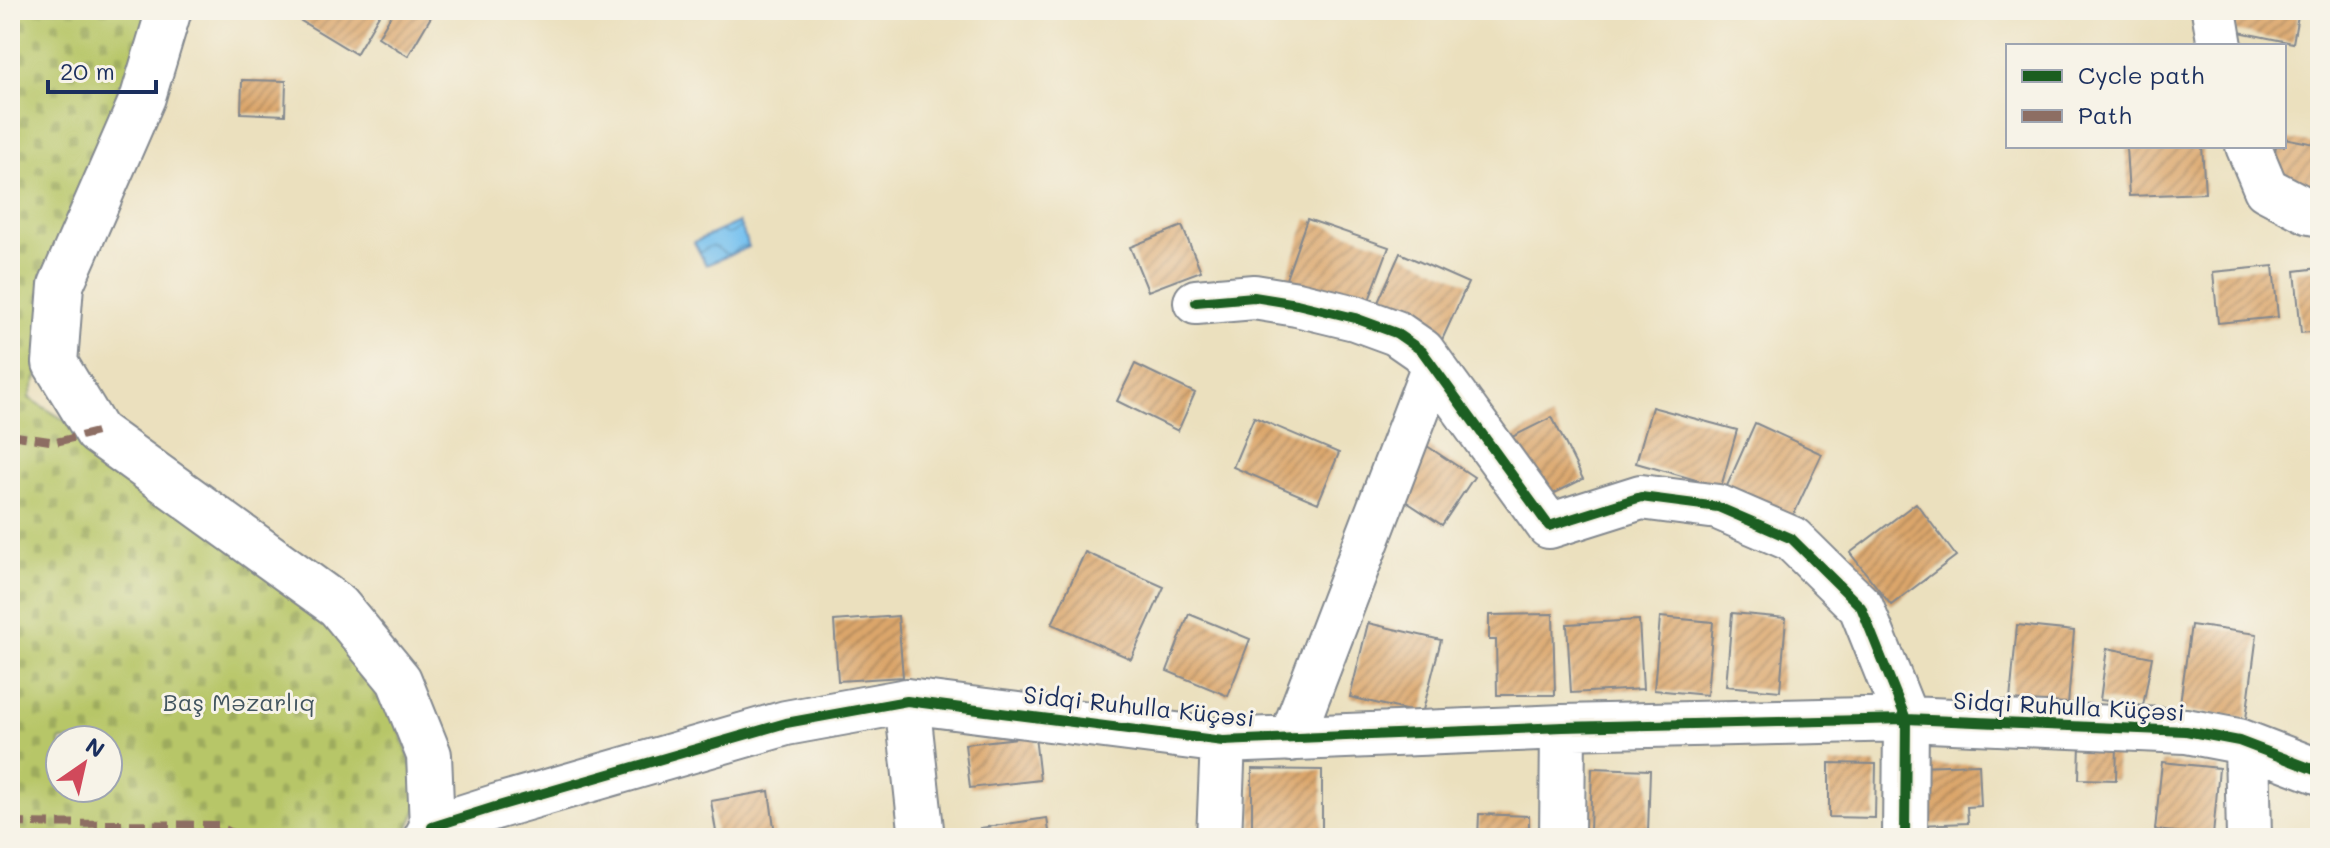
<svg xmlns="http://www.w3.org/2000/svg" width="2330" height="848" font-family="Mali,sans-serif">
	<defs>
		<pattern id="cemetery-stones" width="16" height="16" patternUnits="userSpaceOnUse" patternTransform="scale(2)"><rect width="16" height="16" fill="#b7c668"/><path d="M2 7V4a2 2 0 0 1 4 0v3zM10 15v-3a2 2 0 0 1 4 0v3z" fill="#9daa5d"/></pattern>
		<pattern id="water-waves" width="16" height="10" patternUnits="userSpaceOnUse" patternTransform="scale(2)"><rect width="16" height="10" fill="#76c1ef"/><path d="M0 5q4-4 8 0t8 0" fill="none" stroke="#609dc5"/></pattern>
		<pattern id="building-hatch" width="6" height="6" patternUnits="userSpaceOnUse" patternTransform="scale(2)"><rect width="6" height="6" fill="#dba66b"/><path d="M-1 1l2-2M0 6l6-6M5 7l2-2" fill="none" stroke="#b1885b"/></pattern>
	</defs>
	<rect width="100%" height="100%" fill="#f7f3e8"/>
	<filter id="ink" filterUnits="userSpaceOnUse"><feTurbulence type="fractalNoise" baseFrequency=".0125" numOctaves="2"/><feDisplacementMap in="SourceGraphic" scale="16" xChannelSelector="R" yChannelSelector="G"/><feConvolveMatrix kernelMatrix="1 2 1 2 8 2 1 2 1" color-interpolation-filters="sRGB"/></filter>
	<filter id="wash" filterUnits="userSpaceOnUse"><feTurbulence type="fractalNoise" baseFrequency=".006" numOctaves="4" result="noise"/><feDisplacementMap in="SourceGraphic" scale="32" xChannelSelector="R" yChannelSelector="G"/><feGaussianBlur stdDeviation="1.8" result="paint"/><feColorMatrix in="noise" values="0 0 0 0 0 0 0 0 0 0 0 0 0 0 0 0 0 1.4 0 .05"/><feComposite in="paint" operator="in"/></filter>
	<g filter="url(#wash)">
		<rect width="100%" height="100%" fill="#ebe0be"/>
		<path fill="url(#cemetery-stones)" stroke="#697a63" stroke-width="2" fill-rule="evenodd" d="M10 10H174L29 398 233 525 369 634 422 798 404 838H10ZM60 740H108V788H60Z"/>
		<path fill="url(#water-waves)" stroke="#4878a6" stroke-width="2" d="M739 222 749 247 706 265 694 242Z"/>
		<g id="blocks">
			<path fill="url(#building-hatch)" d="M283 10H382L356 54Z
				M394 10H435L408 56 378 37Z
				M2238 10H2299L2293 43 2234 31Z
				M242 80 286 81 285 115 241 113Z
				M2284 138 2320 145V193L2270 184 2276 146H2284Z
				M2202 146 2205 193 2129 196 2126 147Z
				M1307 219 1389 247 1366 308 1285 282Z
				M1182 226 1201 271 1148 291 1130 247Z
				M1400 253 1468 283 1442 340 1375 309Z
				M2273 266 2278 317 2218 323 2213 272Z
				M2320 268V331L2301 333 2295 271Z
				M1135 364 1195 393 1178 431 1117 401Z
				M1652 407 1737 430 1721 487 1636 463Z
				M1254 417 1339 453 1318 503 1233 467Z
				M1552 417 1583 479 1541 500 1510 438Z
				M1755 423 1822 454 1792 518 1726 488Z
				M1427 446 1474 477 1442 525 1396 495Z
				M1916 503 1956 556 1891 605 1850 553Z
				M1085 552 1164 587 1131 659 1052 624Z
				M1732 613 1786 618 1780 691 1726 686Z
				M1189 614 1250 639 1228 696 1167 671Z
				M1553 614 1555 695H1497L1496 640H1489V615Z
				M898 616 903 677 838 681 834 621Z
				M1660 617 1713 622 1707 695 1654 690Z
				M1639 620 1643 689 1571 693 1567 624Z
				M1368 623 1441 640 1422 714 1350 697Z
				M2017 625 2074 631 2068 705 2010 700Z
				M2191 625 2257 634 2246 719 2179 710Z
				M2107 648 2152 657 2143 706 2100 700Z
				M1035 736 1040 780 970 788 965 744Z
				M2080 743 2117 745 2116 780 2079 779Z
				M2162 762 2219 768 2213 836 2155 830Z
				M1829 763 1876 764 1875 818 1829 817Z
				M1979 764 1981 806 1967 807 1968 823 1918 825 1916 766Z
				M1592 768 1650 770 1648 833 1590 831Z
				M1252 769 1322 770V833L1252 832Z
				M769 791 775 834 750 838H717L711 801Z
				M1479 814 1529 816V838H1478Z
				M1047 818 1050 838H982L980 828Z
				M2320 831V838H2269L2268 833Z"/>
		</g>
	</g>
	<g filter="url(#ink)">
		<use href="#blocks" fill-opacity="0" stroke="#83888e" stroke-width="2"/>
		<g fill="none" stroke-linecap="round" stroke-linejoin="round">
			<g stroke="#83888e" stroke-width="48">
				<path id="minor" d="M169 10 143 97 61 285 55 363 97 432 338 606 399 680 429 755 432 827 426 838
					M2214 10 2220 46
					M2248 146 2266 189 2310 212 2320 214
					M1196 302 1254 297 1297 304 1355 318 1396 333 1422 351 1549 526 1641 497 1718 507 1792 539 1861 607 1906 719 1905 838
					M907 701 922 838
					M1291 739 1433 368
					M2247 744 2249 838
					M432 827 495 807 786 723 907 701 1223 741 1563 727 1906 719 2186 731 2239 741 2320 772
					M1219 838 1223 741
					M1562 838 1563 727"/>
			</g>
			<use href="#minor" stroke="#fff" stroke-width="44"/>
			<path stroke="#8d6e63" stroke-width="8" stroke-dasharray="16 8" stroke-linecap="butt" d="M10 435 56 442 97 432
				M10 823 218 825 240 838"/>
			<g stroke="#f7f3e8" stroke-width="15">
				<path id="cycleway" d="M1196 302 1254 297 1297 304 1355 318 1396 333 1422 351 1549 526 1641 497 1718 507 1792 539 1861 607 1906 719 1905 838
					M432 827 495 807 786 723 907 701 1223 741 1563 727 1906 719 2186 731 2239 741 2320 772"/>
			</g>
			<use href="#cycleway" stroke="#1b5e20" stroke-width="10"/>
		</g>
	</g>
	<g text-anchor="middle" stroke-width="6" stroke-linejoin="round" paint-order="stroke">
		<g font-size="24" fill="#425560" stroke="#f7f3e8">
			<text x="239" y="711">Baş Məzarlıq</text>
		</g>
		<g font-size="24" fill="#1b2f5e" stroke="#f7f3e8">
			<text transform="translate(1139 707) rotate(6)" y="8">Sidqi Ruhulla Küçəsi</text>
			<text transform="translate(2069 707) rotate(3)" y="8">Sidqi Ruhulla Küçəsi</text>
		</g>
	</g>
	<rect width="2330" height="848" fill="none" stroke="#f7f3e8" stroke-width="40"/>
	<rect x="2006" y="44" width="280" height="104" fill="#f7f3e8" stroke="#9fa5b1" stroke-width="2"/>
	<rect x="2022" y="70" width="40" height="12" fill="#1b5e20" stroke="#9fa5b1" stroke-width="2"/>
	<text x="2078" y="84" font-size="24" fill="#1b2f5e">Cycle path</text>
	<rect x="2022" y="110" width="40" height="12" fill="#8d6e63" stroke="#9fa5b1" stroke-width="2"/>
	<text x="2078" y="124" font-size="24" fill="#1b2f5e">Path</text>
	<g transform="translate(84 764) rotate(34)"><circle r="38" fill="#f7f3e8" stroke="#9fa5b1" stroke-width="2"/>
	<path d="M0-6L14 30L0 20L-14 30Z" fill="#d1495b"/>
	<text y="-12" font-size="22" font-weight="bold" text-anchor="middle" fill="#1b2f5e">N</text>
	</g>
	<path d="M48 80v12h108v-12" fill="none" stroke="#1b2f5e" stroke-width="4"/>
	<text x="60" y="80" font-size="24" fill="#1b2f5e" stroke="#f7f3e8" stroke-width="6" paint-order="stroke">20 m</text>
</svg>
